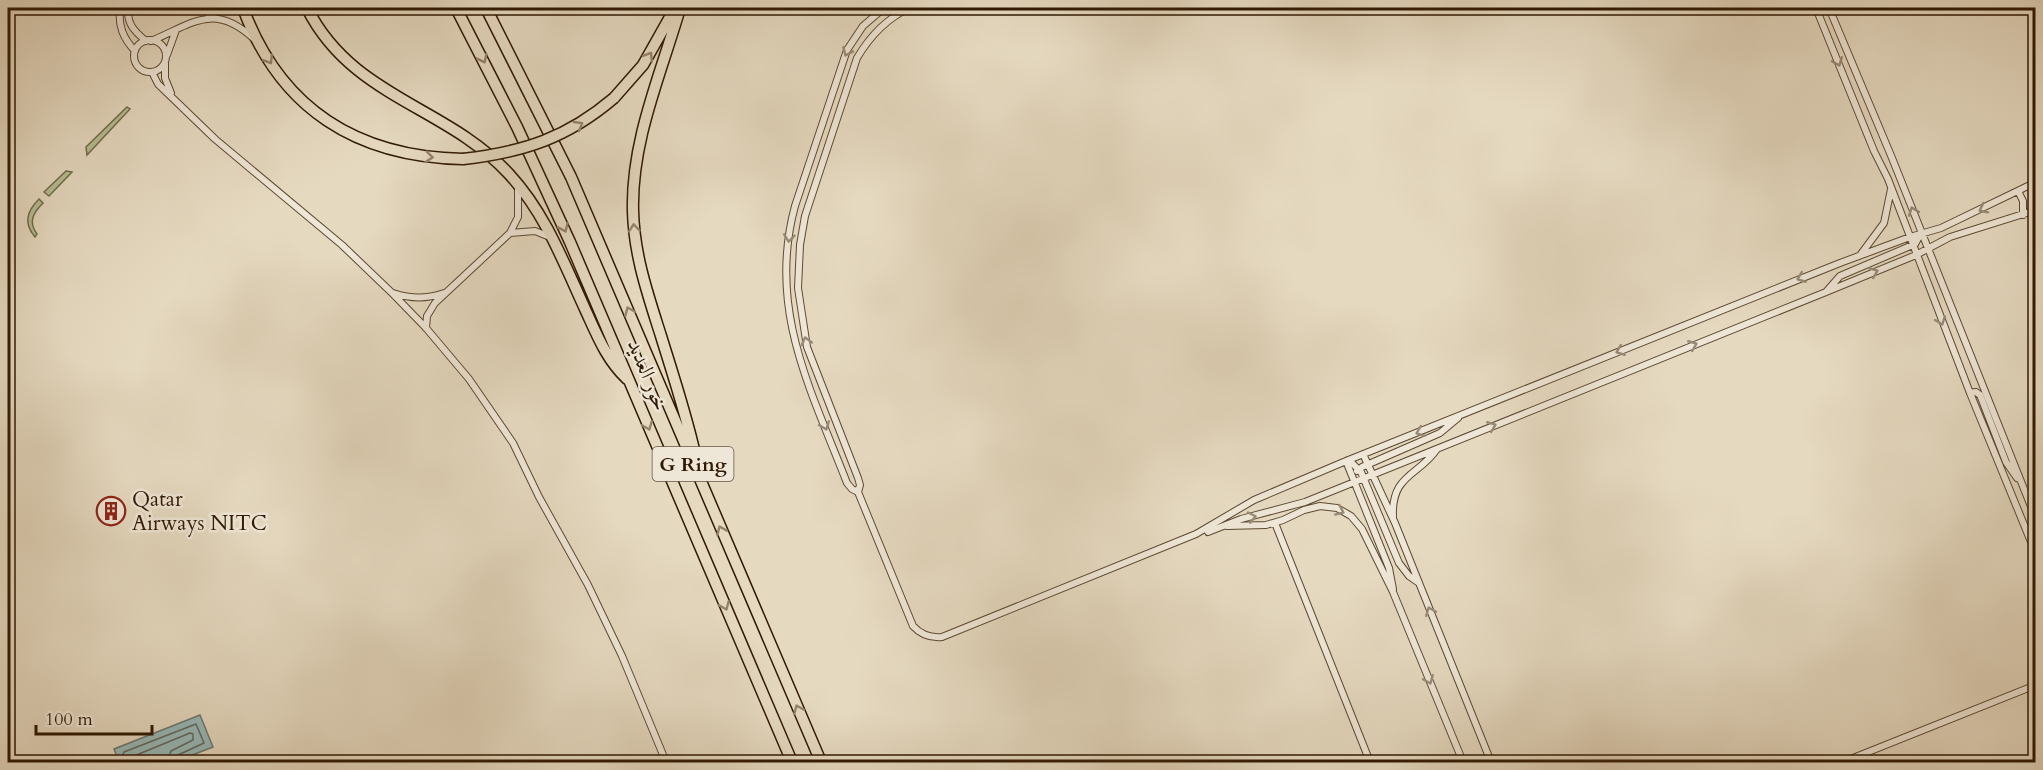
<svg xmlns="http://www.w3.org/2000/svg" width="2043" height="770" font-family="Cardo,Amiri,serif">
	<rect width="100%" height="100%" fill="#e5d9c0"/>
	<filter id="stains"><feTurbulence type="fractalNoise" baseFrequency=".00333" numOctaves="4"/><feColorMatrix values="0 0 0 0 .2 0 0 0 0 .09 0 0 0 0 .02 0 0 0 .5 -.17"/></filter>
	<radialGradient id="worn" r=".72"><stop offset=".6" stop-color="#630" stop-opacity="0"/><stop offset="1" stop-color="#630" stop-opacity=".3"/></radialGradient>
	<path fill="#b4bf93" stroke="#726c4b" stroke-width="1.5" d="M127 107 130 109 87 155 86 147Z
		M66 171 72 172 49 196 44 192Z
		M39 199 43 203C33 213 28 222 37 234L35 237C23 223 27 211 39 199Z"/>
	<path fill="#97b9b9" stroke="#6e7970" stroke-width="1.5" d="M200 715 213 747 174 762H119L114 749Z"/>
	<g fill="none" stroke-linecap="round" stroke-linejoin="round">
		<path stroke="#64695e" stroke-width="1.5" d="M124 762 123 754 124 752 196 724 204 743 178 755 174 762
			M132 762 134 756 190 733 193 734V740L171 751 167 762"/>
		<g stroke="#5d4932" stroke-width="8">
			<path id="street" d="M120 8C118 26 123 38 135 51
				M128 8C127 24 134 31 146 41
				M884 8 863 26 847 50 795 206C767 309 811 390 847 483L852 489 858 492 860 485 858 478 807 347 798 288 800 245 805 216 857 58C870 36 886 19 909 8
				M1816 8 1874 151 1888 179 1970 393 2036 554
				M1829 8 1892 158 2036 519
				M208 18 222 8
				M134 56a16 16 0 1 1 32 0a16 16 0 1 1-32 0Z
				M151 41C192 24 213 2 253 38
				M167 55 176 30
				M165 63V78L171 93
				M152 72 158 84 215 139 342 245 391 292 426 328 469 379 513 443 539 497 588 585 622 656 666 762
				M2018 191 2023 201V215
				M510 233 535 231 550 237
				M1861 254 1884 223 1891 189
				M1826 292 1840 276 1915 244 1921 233
				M393 293C412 299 426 299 444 293
				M426 328 427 316 435 303 510 233 518 217V187
				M1970 393 1976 392 1980 395 2006 462 2017 478
				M1363 454 1395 523 1491 762
				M1346 461 1353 464 1361 472 1399 563 1409 576 1419 583
				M1346 461 1389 568 1393 589
				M1357 471 1362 467 1440 433 1458 418
				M858 492 913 626C921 635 930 638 942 637L1196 534 1254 500 1346 461 1840 263 1910 237 1941 228 2036 182
				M1393 517C1391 474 1419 476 1437 449
				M1275 523 1370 762
				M1227 526 1266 525 1283 520 1304 510 1320 506 1337 508 1351 516 1362 529 1393 592 1463 762
				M1208 532 1241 519 1305 502 1826 292 1916 255 1950 237 2036 210
				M1843 762 2036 685"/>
		</g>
		<g stroke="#301903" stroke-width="13">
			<path id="highway" d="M243 8C280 109 357 157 463 159
				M307 8C352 98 447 106 509 174 545 213 563 261 585 309 597 335 606 359 627 379
				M456 8 517 127 570 242 792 762
				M486 8 571 177 821 762
				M680 8C661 74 631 141 633 211 634 255 648 295 661 336 673 375 686 414 695 454
				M614 98 643 65 674 10"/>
		</g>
		<use href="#street" stroke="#eee6d6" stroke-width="6"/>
		<use href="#highway" stroke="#e5d9c0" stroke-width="10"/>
		<g stroke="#301903" stroke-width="13" stroke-linecap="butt">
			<path id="highway-bridge" d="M463 159C524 152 567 138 614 98"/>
		</g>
		<use href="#highway-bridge" stroke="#e5d9c0" stroke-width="10"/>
	</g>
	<defs><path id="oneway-chevron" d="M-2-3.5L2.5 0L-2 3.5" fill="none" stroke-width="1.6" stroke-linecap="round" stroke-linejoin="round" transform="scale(1.5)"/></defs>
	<g stroke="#988a77">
		<use href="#oneway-chevron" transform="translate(847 52) rotate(114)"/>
		<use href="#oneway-chevron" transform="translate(1838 62) rotate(68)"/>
		<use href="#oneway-chevron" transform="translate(1983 209) rotate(153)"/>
		<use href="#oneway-chevron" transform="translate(1913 211) rotate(-111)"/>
		<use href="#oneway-chevron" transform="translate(789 238) rotate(97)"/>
		<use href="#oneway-chevron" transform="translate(1874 272) rotate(-22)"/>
		<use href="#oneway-chevron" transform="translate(1801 278) rotate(158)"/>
		<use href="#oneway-chevron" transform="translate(1941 321) rotate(69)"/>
		<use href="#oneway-chevron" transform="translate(806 341) rotate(-105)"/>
		<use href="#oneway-chevron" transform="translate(1693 345) rotate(-22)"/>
		<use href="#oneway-chevron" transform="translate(1620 351) rotate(158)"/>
		<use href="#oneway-chevron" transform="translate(825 426) rotate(69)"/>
		<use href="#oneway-chevron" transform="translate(1492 426) rotate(-22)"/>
		<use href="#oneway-chevron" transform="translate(1420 432) rotate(158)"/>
		<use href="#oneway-chevron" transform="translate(1340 511) rotate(24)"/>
		<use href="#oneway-chevron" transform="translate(1252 517) rotate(-12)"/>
		<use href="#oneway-chevron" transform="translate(1430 611) rotate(-112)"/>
		<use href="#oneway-chevron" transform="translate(1429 680) rotate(68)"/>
	</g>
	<g stroke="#94836b">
		<use href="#oneway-chevron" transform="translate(649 56) rotate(-58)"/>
		<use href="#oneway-chevron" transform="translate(483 59) rotate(64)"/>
		<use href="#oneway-chevron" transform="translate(269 60) rotate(58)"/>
		<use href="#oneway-chevron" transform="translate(579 125) rotate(-30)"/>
		<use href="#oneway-chevron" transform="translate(429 157) rotate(6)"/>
		<use href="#oneway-chevron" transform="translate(564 228) rotate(66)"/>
		<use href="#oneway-chevron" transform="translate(634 228) rotate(-95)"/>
		<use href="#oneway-chevron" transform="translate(629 311) rotate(-113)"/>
		<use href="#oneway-chevron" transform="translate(648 426) rotate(68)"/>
		<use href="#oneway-chevron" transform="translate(721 530) rotate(-113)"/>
		<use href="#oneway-chevron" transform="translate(725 606) rotate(67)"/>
		<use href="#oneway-chevron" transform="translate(798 709) rotate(-113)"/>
	</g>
	<defs>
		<g id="building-ring" transform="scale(1.5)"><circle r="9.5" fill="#eee6d6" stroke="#8f2418" stroke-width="1.5"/><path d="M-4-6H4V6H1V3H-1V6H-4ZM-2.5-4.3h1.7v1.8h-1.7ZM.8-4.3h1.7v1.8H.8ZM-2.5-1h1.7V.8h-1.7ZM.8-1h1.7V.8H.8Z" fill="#8f2418"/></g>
	</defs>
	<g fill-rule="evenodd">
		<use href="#building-ring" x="111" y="511"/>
	</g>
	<g text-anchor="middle" stroke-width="5" stroke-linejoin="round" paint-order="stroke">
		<rect fill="#eee6d6" stroke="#695642" stroke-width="1.5" x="652.5" y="447" width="81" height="34" rx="4.5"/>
		<g font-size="20" font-weight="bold" fill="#301903">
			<text x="693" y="471">G Ring</text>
		</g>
		<g font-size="21" fill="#301903" stroke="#eee6d6">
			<text transform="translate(648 375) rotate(68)" y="7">خور العديد</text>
		</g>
		<g font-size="21" fill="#301903" stroke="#eee6d6" text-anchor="start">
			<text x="132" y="506">Qatar<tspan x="132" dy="24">Airways NITC</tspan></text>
		</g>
	</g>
	<rect width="2043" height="770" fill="none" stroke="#e5d9c0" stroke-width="30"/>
	<rect x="9" y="9" width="2025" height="752" fill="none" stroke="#301903" stroke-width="3"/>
	<rect x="15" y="15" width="2013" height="740" fill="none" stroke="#301903" stroke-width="1.5"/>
	<path d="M36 725v9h116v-9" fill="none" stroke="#301903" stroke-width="3"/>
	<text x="45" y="725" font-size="18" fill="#301903" stroke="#eee6d6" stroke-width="4.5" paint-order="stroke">100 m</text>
	<rect width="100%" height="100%" filter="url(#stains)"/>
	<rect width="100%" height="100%" fill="url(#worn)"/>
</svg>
